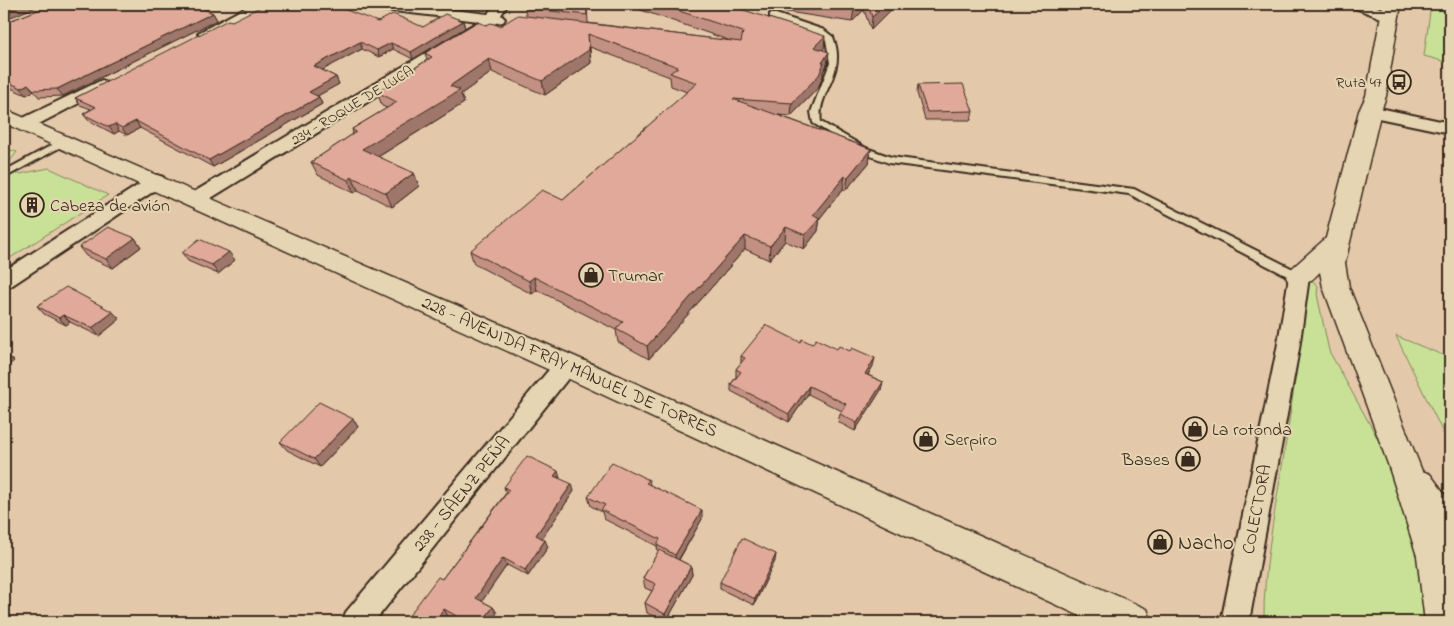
<svg xmlns="http://www.w3.org/2000/svg" width="1454" height="626" font-family="'Indie Flower',sans-serif">
	<rect width="100%" height="100%" fill="#e4c8aa"/>
	<filter id="ink" filterUnits="userSpaceOnUse"><feTurbulence type="fractalNoise" baseFrequency=".02" numOctaves="2"/><feDisplacementMap in="SourceGraphic" scale="10" xChannelSelector="R" yChannelSelector="G"/><feConvolveMatrix kernelMatrix="1 2 1 2 8 2 1 2 1" color-interpolation-filters="sRGB"/></filter>
	<g filter="url(#ink)">
		<path fill="#c8e197" stroke="#82865a" d="M1431 4H1450V63L1424 56Z
			M4 148 17 152 5 167 7 173 20 174 49 168 108 195 4 262Z
			M1309 278 1318 286 1317 294 1329 351 1382 446 1407 513 1425 580 1426 613 1421 622H1264C1263 571 1274 517 1282 467 1292 404 1301 341 1309 278Z
			M1396 336 1450 358V447Z"/>
		<g fill="none" stroke-linecap="round" stroke-linejoin="round">
			<g stroke="#3b2a1e" stroke-width="4">
				<path id="service" d="M770 14H776L824 30 833 37C848 74 816 92 821 122L866 148 891 157 1134 189 1303 274 1304 277 1299 281 1295 280 1129 194 889 163 860 152 813 123 811 112 830 63 826 40 818 34 770 18Z
					M65 138 68 139V143L4 178V171Z"/>
			</g>
			<g stroke="#3b2a1e" stroke-width="4">
				<path id="minor" d="M252 4H270L210 36 205 37 198 33Z
					M361 4H403L488 14 494 4H508L501 15 505 19 503 22 496 23 203 203 196 205 189 203 187 199 189 195 479 21 368 8Z
					M1350 4H1369L1394 13 1396 16 1389 20 1384 19 1352 7Z
					M102 80 110 85 108 88 31 128H19L17 124 19 120Z
					M1370 106 1450 123V133L1364 115 1362 111 1364 107Z
					M157 175 163 177 166 181 163 185 11 286 4 288V271L151 177Z
					M1299 270 1306 272 1309 277 1299 349 1249 622H1221L1277 349 1289 277 1292 272Z
					M566 356 574 359 577 365 574 371 374 622H342L346 612 558 359Z"/>
			</g>
			<g stroke="#3b2a1e" stroke-width="3">
				<path id="secondary" d="M4 109 576 357 1147 609 1152 622H1093L556 373 4 123Z"/>
			</g>
			<g stroke="#3b2a1e" stroke-width="3">
				<path id="primary" d="M1383 4H1401L1386 96 1381 111 1345 263 1349 287 1422 471 1430 474 1450 501V544L1447 543 1450 553V622H1425L1417 556 1388 464 1323 287 1320 272C1310 282 1304 288 1290 284L1286 277 1290 270 1326 238 1359 111 1366 96Z"/>
			</g>
			<use href="#service" fill="#e6d5b2" fill-rule="evenodd"/>
			<use href="#minor" fill="#e6d5b2" fill-rule="evenodd"/>
			<use href="#secondary" fill="#e6d5b2" fill-rule="evenodd"/>
			<use href="#primary" fill="#e6d5b2" fill-rule="evenodd"/>
		</g>
		<path fill="#c29184" stroke="#3b2a1e" d="M54 4H195H194L213 13 217 20 63 96 39 97 34 91 26 95 4 85V23Z
			M587 4 588 23 731 41 638 9 637 4H731V6L824 49 823 50 827 65 823 72V76L818 88 791 116 778 115 871 149 869 163 846 190 843 189 820 218 818 231 804 249 785 241 769 260 745 249 649 359 618 342 616 330 537 290 532 294 474 264 470 251 563 200 687 92 671 86 670 77 590 47 591 63 545 95 492 72 461 94 464 103 378 157 414 173 419 186 392 207 358 190 354 193 318 175 311 162 353 134 352 129 387 108 382 106 377 92 427 60 425 53 486 25 500 26 526 16 525 8Z
			M737 4H897L871 30 864 10 852 22Z
			M232 21 378 22 423 27 463 21 465 28 413 59 393 49 379 57 362 49 322 70 336 77 339 84 317 96 319 97 322 104 213 167 140 128 127 135 119 131 114 134 88 120 83 114 91 109 80 105 75 98Z
			M918 85 973 111 971 120H925L917 93Z
			M135 238 141 247 113 268 86 256 79 247Z
			M182 253 235 260 218 274 188 261Z
			M37 306 120 319 99 336 70 322 66 325 44 314Z
			M800 342 812 344 873 366 868 375 883 382 881 390 855 431 838 422 840 414 842 411 808 394 789 422 731 391V384L736 377V369L741 363V356Z
			M353 419 358 427 320 467 287 450 280 442Z
			M649 480 650 485 702 519 679 560 691 566 692 575 666 622H665L647 613 645 603 652 591 645 588 643 578 658 552 657 546 604 519 602 512 591 506 588 497Z
			M504 487 574 491 542 538 548 547 528 576 507 565 482 601 493 607 497 613 490 622H460L448 616 444 622H412L408 617 442 579 506 493Z
			M775 561 754 605 720 589V582Z"/>
		<path fill="#9e766b" stroke="#3b2a1e" d="M21 4H43L4 20V11Z
			M860 4H865L864 10 852 22 854 9Z
			M886 4H897L871 30 872 17Z
			M213 13 217 20 63 96 57 89Z
			M463 21 465 28 413 59 411 52Z
			M588 34 591 63 545 95 542 81Z
			M825 36 824 49 813 60 814 47Z
			M360 42 362 49 317 73 314 66Z
			M391 43 393 49 379 57 377 50Z
			M829 52 827 65 823 72V76L818 88 791 116 792 103 822 63Z
			M489 59 492 72 461 94 464 103 368 163 362 149 450 86Z
			M336 77 339 84 312 99 309 92Z
			M28 84 34 91 26 95 21 88Z
			M319 97 322 104 213 167 209 160Z
			M136 121 140 128 127 135 122 128Z
			M115 124 119 131 114 134 109 127Z
			M871 149 869 163 846 190 848 177Z
			M414 173 419 186 392 207 386 193Z
			M845 176 843 189 820 218 818 231 804 249 805 235 813 215Z
			M352 177 358 190 354 193 348 180Z
			M786 227 785 241 769 260 770 246Z
			M745 236V249L649 359 647 346Z
			M135 238 141 247 113 268 106 259Z
			M229 252 235 260 218 274 212 265Z
			M534 277 537 290 532 294 529 281Z
			M113 312 120 319 99 336 92 328Z
			M63 315 70 322 66 325 59 318Z
			M5 353 14 361 4 369V354Z
			M875 358 873 366 864 381 865 374Z
			M883 382 881 390 855 431 857 423Z
			M809 386 808 394 789 422V414Z
			M353 419 358 427 320 467 314 459Z
			M558 471 560 478 554 476Z
			M572 484 574 491 539 543 536 535Z
			M702 510V519L676 564 675 555Z
			M545 540 548 547 528 576 525 570Z
			M776 554 775 561 754 605 755 599Z
			M503 558 507 565 480 604 476 598Z
			M691 566 692 575 666 622 665 614Z
			M493 607 497 613 490 622H482Z
			M444 609 448 616 444 622H434Z"/>
		<path fill="#e1a999" stroke="#3b2a1e" d="M4 4H21L4 11Z
			M54 4H192L213 13 57 89 34 90 28 84 21 88 4 80V23Z
			M266 4H330L378 22 393 14 423 27 445 14 463 21 411 52 391 43 377 50 360 42 314 66 336 77 309 92 319 97 209 160 136 121 122 128 115 124 109 127 83 114 96 107 75 98 228 20 232 21Z
			M525 4H586L587 15 525 8Z
			M658 4H728V5L825 36 814 47 829 52 822 63H824L819 75 792 103 733 99 871 149 848 177 845 176 813 215 820 218 805 235 786 227 770 246 745 236 647 346 616 329 623 322 534 277 529 281 470 251 542 190 563 200 697 83 670 73 678 67 588 34 589 50 542 81 489 59 450 86 460 90 362 149 414 173 386 193 352 177 348 180 311 162 356 132 352 129 397 102 377 92 432 57 425 53 477 22 486 25 491 23 500 26 518 15 741 42 743 32Z
			M818 4H860L854 9Z
			M868 4H886L872 17Z
			M963 84 973 111 927 112 918 85Z
			M108 227 135 238 106 259 79 247Z
			M199 239 229 252 212 265 182 253Z
			M66 287 113 312 92 328 63 315 59 318 37 306Z
			M766 325 800 342 802 339 812 344 816 339 837 349 839 346 850 351 852 348 875 358 865 374 883 382 857 423 840 414 846 404 809 386 789 414 731 384 741 372 736 369 745 358 741 356Z
			M319 402 353 419 314 459 280 442Z
			M527 456 558 471 554 476 572 484 536 535 545 540 525 570 503 558 476 598 493 607 482 622H467L444 609 434 622H416L408 617 438 577 442 579 509 490 504 487Z
			M612 462 649 480 646 483 702 510 675 555 657 545 660 539 601 510 605 505 588 497Z
			M742 538 776 554 755 599 720 582Z
			M659 550 691 566 665 614 645 603 656 584 643 578Z"/>
	</g>
	<defs>
		<g id="bus-ring" transform="scale(1.25)"><circle r="9.5" fill="#e6d5b2" stroke="#3b2a1e" stroke-width="1.5"/><path d="M-5-6H5V4H4V6H2V4H-2V6H-4V4H-5ZM-3.5-4V0h7V-4ZM-3.5 1.2v1.5H-2V1.2ZM2 1.2v1.5H3.5V1.2Z" fill="#3b2a1e"/></g>
		<g id="building-ring" transform="scale(1.25)"><circle r="9.5" fill="#e6d5b2" stroke="#3b2a1e" stroke-width="1.5"/><path d="M-4-6H4V6H1V3H-1V6H-4ZM-2.5-4.3h1.7v1.8h-1.7ZM.8-4.3h1.7v1.8H.8ZM-2.5-1h1.7V.8h-1.7ZM.8-1h1.7V.8H.8Z" fill="#3b2a1e"/></g>
		<g id="shop-ring" transform="scale(1.25)"><circle r="9.5" fill="#e6d5b2" stroke="#3b2a1e" stroke-width="1.5"/><path d="M-5-2.5h2.3a2.7 3.5 0 0 1 5.4 0H5L5.5 6h-11ZM-1.5-2.5h3a1.5 2.3 0 0 0-3 0Z" fill="#3b2a1e"/></g>
	</defs>
	<g fill-rule="evenodd">
		<use href="#bus-ring" x="1399" y="82"/>
		<use href="#building-ring" x="32" y="205"/>
		<use href="#shop-ring" x="591" y="275"/>
		<use href="#shop-ring" x="1195" y="429"/>
		<use href="#shop-ring" x="926" y="439"/>
		<use href="#shop-ring" x="1188" y="459"/>
		<use href="#shop-ring" x="1160" y="542"/>
	</g>
	<g text-anchor="middle" stroke-width="4" stroke-linejoin="round" paint-order="stroke">
		<g font-size="15" fill="#3b2a1e" stroke="#e6d5b2" text-anchor="end">
			<text x="1382" y="87">Ruta 47</text>
		</g>
		<g font-size="15" fill="#3b2a1e" stroke="#e6d5b2">
			<text transform="translate(352 105) rotate(-31)" y="5">234 - ROQUE DE LUCA</text>
		</g>
		<g font-size="18" fill="#3b2a1e" stroke="#e6d5b2" text-anchor="start">
			<text x="50" y="211">Cabeza de avión</text>
			<text x="608" y="281">Trumar</text>
			<text x="1212" y="435">La rotonda</text>
			<text x="944" y="445">Serpiro</text>
			<text x="1170" y="465" text-anchor="end">Bases</text>
		</g>
		<g font-size="18" fill="#3b2a1e" stroke="#e6d5b2">
			<text transform="translate(570 366) rotate(24)" y="6">228 - AVENIDA FRAY MANUEL DE TORRES</text>
			<text transform="translate(461 493) rotate(-51)" y="6">238 - SÁENZ PEÑA</text>
			<text transform="translate(1256 509) rotate(-79)" y="6">COLECTORA</text>
		</g>
		<g font-size="21" fill="#3b2a1e" stroke="#e6d5b2" text-anchor="start">
			<text x="1178" y="549">Nacho</text>
		</g>
	</g>
	<rect width="1454" height="626" fill="none" stroke="#e6d5b2" stroke-width="20"/>
	<rect x="10" y="10" width="1434" height="606" fill="none" stroke="#3b2a1e" stroke-width="2" filter="url(#ink)"/>
</svg>
